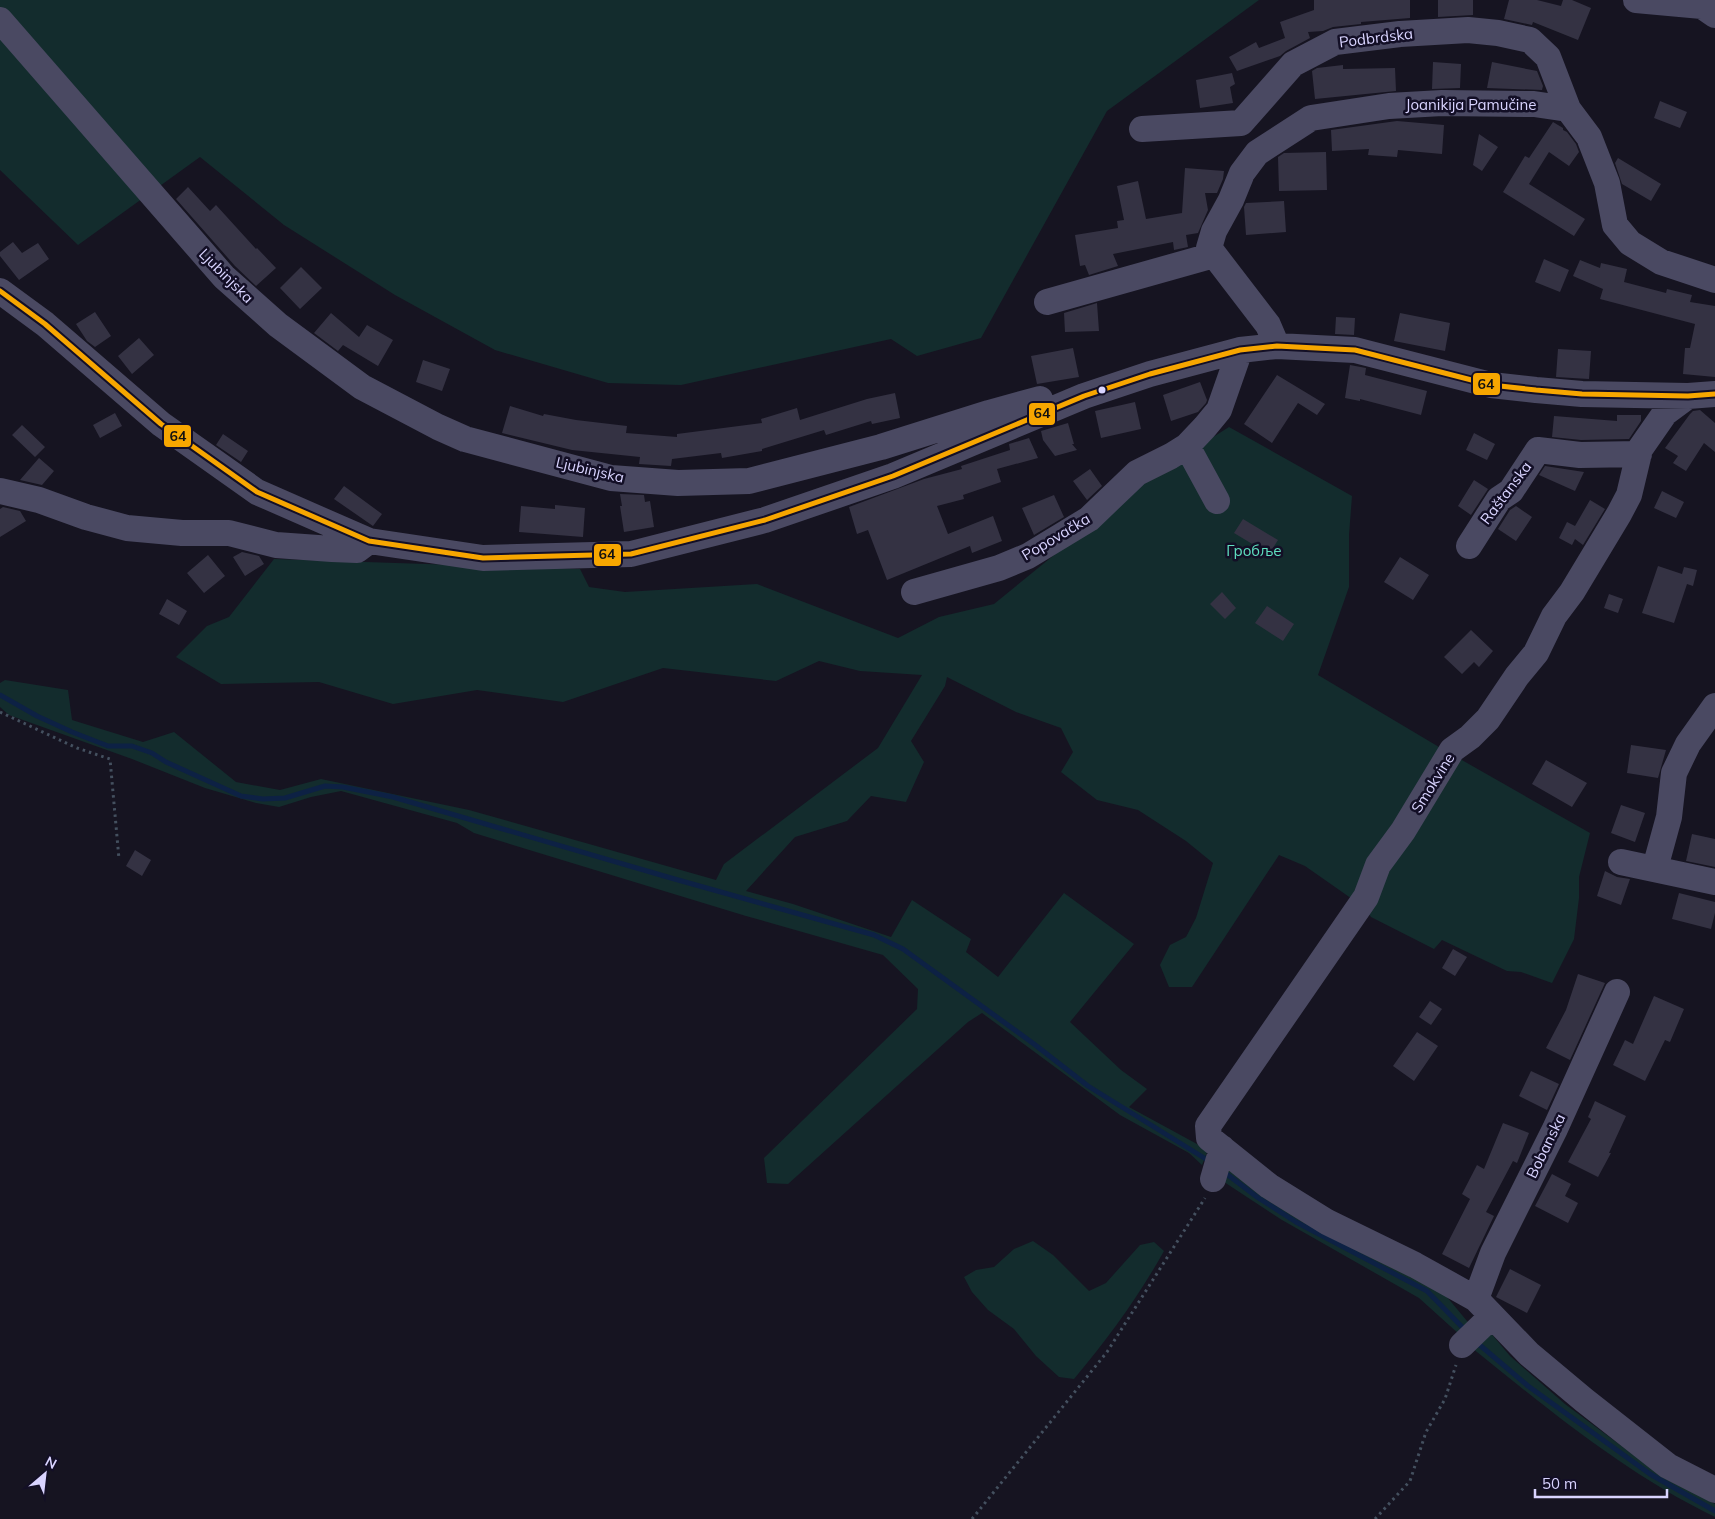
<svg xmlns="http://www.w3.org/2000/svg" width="1715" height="1519" font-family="Mulish,sans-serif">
	<rect width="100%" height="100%" fill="#161421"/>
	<path fill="#132c2d" d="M0 0H1259L1107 111 981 338 917 356 891 339 681 385 608 383 495 350 395 295 284 225 200 157 78 245 0 170Z
		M1229 427 1352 496 1349 535V587L1318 675 1439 747 1590 833 1579 877V898L1574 939 1552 983 1521 972 1507 971 1442 940 1434 949 1371 917 1365 908 1305 866 1279 855 1192 987H1169L1160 965 1170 945 1186 937 1196 918 1213 863 1186 841 1138 810 1097 800 1061 772 1073 752 1061 728 1016 712 947 677 945 686 911 741 924 762 906 802 871 796 847 821 795 837 746 891 793 904 891 937 912 900 971 939 966 952 998 977 1064 893 1134 944 1070 1022 1121 1070 1147 1089 1129 1107 1208 1150 1202 1165 1189 1153 1120 1115 982 1013 968 1022 788 1184 767 1183 764 1158 917 1009 918 989 883 955 746 916 474 833 457 823 341 791 311 797 279 807 256 803 205 788 132 759 9 715 0 707V683L5 680 68 690 72 720 143 742 174 732 236 782 280 790 321 779 469 810 716 880 724 864 878 748 922 675 860 671 819 661 776 681 663 668 563 702 477 690 393 704 319 682 221 684 176 657 207 626 229 617 274 559 580 569 589 587 625 592 757 584 898 638 939 617 994 604 1150 477Z
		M1225 1161 1442 1291 1472 1327 1460 1335 1419 1298 1282 1220 1218 1178Z
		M1033 1241 1053 1255 1089 1291 1106 1283 1140 1245 1154 1242 1164 1251C1137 1299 1109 1337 1074 1379L1059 1377 1036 1356 1014 1329 988 1310 972 1292 964 1277 976 1270 994 1267 1014 1249Z
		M1489 1331 1510 1356 1565 1404 1635 1456 1692 1492 1715 1504V1517C1626 1474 1549 1410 1472 1348Z"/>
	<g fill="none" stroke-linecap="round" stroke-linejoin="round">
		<path stroke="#0d2144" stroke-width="5" d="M0 695 37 716 72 732 108 746H132L152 753 166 762 241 796 263 799 285 798 325 786 343 787 393 797 671 878 874 935 903 949 1034 1044 1088 1086 1209 1161
			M1224 1172 1257 1197 1296 1222 1427 1291 1466 1331
			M1475 1341 1528 1386 1650 1474 1715 1511"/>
	</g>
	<path fill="#343243" d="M1314 0H1410V18L1361 22V24L1333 27 1323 31 1308 32 1310 38 1286 51 1280 56 1237 71 1229 57 1256 42 1259 48 1285 38 1280 22 1314 10Z
		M1438 0H1473V15L1438 17Z
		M1509 0H1537L1561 6 1563 0H1572L1591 8 1578 40 1533 22 1532 25 1504 19Z
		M1433 62 1461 64 1460 88 1432 89Z
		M1492 62 1537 71 1543 86 1542 90 1487 88Z
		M1343 65V69L1395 68 1396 91 1315 99 1312 71 1317 68Z
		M1232 73 1235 84 1230 87 1233 103 1200 108 1196 80Z
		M1660 101 1687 112 1680 128 1654 118Z
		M1397 121 1444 125 1442 154 1398 150 1397 157 1368 155 1369 149 1332 151 1331 130Z
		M1553 122 1563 128V130L1567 132 1576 144 1579 152 1569 166 1549 152 1529 184 1585 219 1574 236 1503 192 1525 156 1529 158Z
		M1479 134 1498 147 1482 171 1473 165Z
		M1326 152 1327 190 1279 191 1278 157 1284 153Z
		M1618 158 1661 184 1651 201 1622 184 1615 163Z
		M1185 168 1224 171 1223 179 1217 193H1205L1208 210 1198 233 1186 235 1188 247 1174 250 1173 242 1113 254 1118 266 1089 275 1085 265 1080 266 1075 235 1118 228 1117 221 1124 220 1117 186 1138 181 1146 219 1182 213Z
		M188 187 210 211 216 205 256 249 257 248 276 268 256 286 235 266 176 199Z
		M1284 201 1286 232 1246 235 1244 207 1246 203Z
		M13 242 22 253 38 243 49 259 19 280 0 256V252Z
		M1544 259 1569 270 1560 292 1535 282Z
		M1580 260 1600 268 1601 263 1627 269 1624 282 1666 293 1667 289 1692 295 1690 302 1715 306V377L1683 374 1685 348H1690L1695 324 1600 299 1603 289 1573 276Z
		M301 267 322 288 300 309 280 288Z
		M1097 303 1099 331 1065 332 1064 313Z
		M95 312 111 336 95 347 87 341 76 324Z
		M331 313 359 337 367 325 393 340 378 366 343 345 338 351 314 333Z
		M1400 313 1450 323 1445 351 1394 341Z
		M1336 317 1355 318 1354 335 1335 334Z
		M139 338 154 355 132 374 118 356Z
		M1073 348 1079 377 1037 384 1031 356Z
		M1558 349 1591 351 1589 379 1556 377Z
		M423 360 450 369 442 391 416 382Z
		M1350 365 1366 368 1365 375 1427 391 1421 415 1360 399V401L1345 398Z
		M1277 375 1325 404 1317 415 1298 403 1272 443 1244 424Z
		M1200 382 1207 400 1206 403 1198 412 1171 421 1163 395Z
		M895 393 900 418 872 424 871 421 826 435 824 430 762 449V451L722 458 721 453 672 459 671 466 639 464 640 457 572 450 502 433 510 406 543 416 544 414 576 420 627 426 626 433 677 437V434L762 423 761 419 797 408 800 420 867 399Z
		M1135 402 1141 429 1101 438 1095 411Z
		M1700 410 1715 423V452L1704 443 1686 471 1673 463 1678 456 1665 448 1690 414 1693 411Z
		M115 413 122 426 100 438 93 425Z
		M1617 415H1641V421L1629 439 1581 440 1552 437 1554 416 1617 421Z
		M1068 423 1074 444H1072L1077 450 1055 456 1043 440 1041 431Z
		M22 425 45 447 35 457 12 435Z
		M1474 433 1495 444 1487 460 1466 450Z
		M223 434 248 451 241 462 216 445Z
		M1029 438 1038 458 997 469 1001 482 963 495 964 499 937 506 948 534 993 516 1002 541 972 553 970 546 887 580 868 530 857 534 849 507 924 479 962 469 961 466 1010 450 1009 444Z
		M39 458 54 471 42 485 20 480Z
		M1545 466 1584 472 1575 491 1539 475Z
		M1090 469 1102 486 1087 500 1073 481Z
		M1474 480 1488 489 1471 515 1458 506Z
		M344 486 382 514 373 526 334 499Z
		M1662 491 1684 502 1676 518 1654 508Z
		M620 494 644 495 645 502 650 501 654 527 624 532 620 506H622Z
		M1054 495 1064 517 1034 535 1022 508Z
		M1590 500 1605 509 1583 545 1575 539 1572 545 1559 538 1567 522 1575 526Z
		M555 505 585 508 583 537 519 532 521 506 555 509Z
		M1516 506 1532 517 1516 541 1498 529 1510 510Z
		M3 507 20 511 26 521 0 537V509Z
		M1243 519 1278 540 1269 554 1234 533Z
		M242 552 259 556 264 564 245 576 233 557Z
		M208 555 225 576 204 593 187 573Z
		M1400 557 1429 575 1413 600 1384 582Z
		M1658 566 1682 574 1684 567 1697 570 1693 586 1687 584 1674 623 1642 613Z
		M1222 592 1236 608 1225 619 1210 604Z
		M1609 594 1623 599 1618 613 1604 608Z
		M167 599 187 611 179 625 159 614Z
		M1267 606 1294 624 1283 641 1255 623Z
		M1471 630 1493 651 1479 667 1474 662 1462 674 1444 657Z
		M1631 745 1666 750 1658 778 1627 773Z
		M1546 760 1587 783 1572 807 1532 784Z
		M1621 805 1645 813 1635 842 1611 833Z
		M1692 834 1715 839V867L1686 861Z
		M135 850 151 860 142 876 126 866Z
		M1605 871 1617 877 1630 879 1621 905 1597 896Z
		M1679 893 1715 902V913L1711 929 1672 919Z
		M1453 949 1467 957 1455 976 1442 968Z
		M1578 974 1605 983 1570 1060 1546 1048 1566 1010Z
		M1654 996 1684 1009 1670 1042 1665 1040 1645 1081 1613 1065 1625 1040 1633 1044Z
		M1430 1001 1442 1009 1431 1025 1419 1017Z
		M1417 1032 1438 1046 1414 1081 1393 1066Z
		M1531 1071 1559 1084 1547 1110 1519 1096Z
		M1595 1101 1626 1116 1609 1153H1611L1598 1177 1568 1162 1591 1119 1588 1117Z
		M1503 1123 1529 1133 1517 1163 1513 1161 1486 1212 1494 1216 1469 1268 1442 1254 1470 1199 1462 1194 1477 1165 1484 1169Z
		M1552 1174 1571 1184 1565 1196 1578 1203 1568 1223 1535 1206Z
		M1510 1269 1541 1285 1527 1313 1496 1297Z"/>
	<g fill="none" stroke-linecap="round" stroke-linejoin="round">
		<path stroke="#44505f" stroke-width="3" stroke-dasharray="2.5 4" stroke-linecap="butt" d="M0 712 77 748 110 759 119 859
			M972 1519 1107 1352 1205 1198
			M1375 1519 1410 1481 1426 1432 1445 1399 1456 1365"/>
		<path stroke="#4a4962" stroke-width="26" d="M1636 0 1702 6 1715 15
			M0 20 224 277 278 325 362 387 438 427 465 439 611 478 678 483 749 481 881 447 989 413 1040 399
			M1142 129 1241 123 1293 64 1335 42 1400 34 1468 30 1498 33 1530 40 1548 57 1568 109
			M0 291 45 324 161 424 257 492 369 541 483 558 631 554 765 520 893 476 1084 396 1150 374 1240 350 1277 346 1355 350 1491 385 1536 390 1582 394 1688 396 1715 394
			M1047 302 1214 255
			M1277 346 1268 325 1209 248 1214 231 1231 200 1242 173 1257 153 1311 118 1389 106 1442 103 1534 104 1568 109 1589 137 1607 183 1615 225 1630 243 1661 262 1715 280
			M1688 396 1665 413 1640 449 1629 495 1619 514 1572 592 1554 616 1536 653 1517 676 1488 719 1470 737 1452 750 1403 831 1378 865 1366 897 1208 1126 1209 1138 1269 1186 1327 1222 1415 1265 1476 1299 1529 1354 1584 1400 1668 1466 1715 1490
			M1187 446 1217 501
			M0 491 39 500 86 517 127 528 182 533H229L276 545 332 549 357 550 369 541
			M1469 546 1499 499 1511 491 1538 450 1580 455 1639 454
			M914 592 999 568 1028 556 1089 519 1137 473 1171 456 1187 446 1205 427 1219 410 1240 350
			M1621 862 1715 882
			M1655 868 1669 817 1674 773 1688 744 1715 706
			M1213 1179 1222 1148
			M1476 1299 1493 1253 1555 1129 1617 992
			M1462 1345 1492 1316"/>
		<g stroke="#130f26" stroke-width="9">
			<path id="bus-1" d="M0 291 45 324 161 424 257 492 369 541 483 558 631 554 765 520 893 476 1084 396 1150 374 1240 350 1277 346 1355 350 1491 385 1536 390 1582 394 1688 396 1715 394"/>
		</g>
		<use href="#bus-1" stroke="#f7a600" stroke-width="5"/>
	</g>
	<circle fill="#d9d4ff" stroke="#130f26" stroke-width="2" cx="1102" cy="390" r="4.5"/>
	<g text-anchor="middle" stroke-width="5" stroke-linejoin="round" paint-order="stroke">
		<g font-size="15" fill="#d9d4ff" stroke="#130f26">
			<text transform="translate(1376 38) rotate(-7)" y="5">Podbrdska</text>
			<text x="1471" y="110">Joanikija Pamučine</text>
			<text transform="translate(226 276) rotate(45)" y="5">Ljubinjska</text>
			<text transform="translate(590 470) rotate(13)" y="5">Ljubinjska</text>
			<text transform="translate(1506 493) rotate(-53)" y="5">Raštanska</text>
			<text transform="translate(1056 537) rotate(-31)" y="5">Popovačka</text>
			<text transform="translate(1433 783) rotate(-58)" y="5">Smokvine</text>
			<text transform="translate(1546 1146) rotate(-64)" y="5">Bobanska</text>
		</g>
		<g font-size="15" fill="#5fe0c0" stroke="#130f26">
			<text x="1254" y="556">Гробље</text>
		</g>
	</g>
	<g stroke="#130f26" stroke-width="2">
		<rect x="1472" y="372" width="29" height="24" rx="5" fill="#f7a600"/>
		<rect x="1028" y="402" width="28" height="24" rx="5" fill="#f7a600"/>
		<rect x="163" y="424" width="29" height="24" rx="5" fill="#f7a600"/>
		<rect x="593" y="543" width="29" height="24" rx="5" fill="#f7a600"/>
	</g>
	<g font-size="14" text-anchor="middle" font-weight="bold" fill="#111">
		<text x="1486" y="389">64</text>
		<text x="1042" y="418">64</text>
		<text x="178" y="441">64</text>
		<text x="607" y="559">64</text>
	</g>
	<g transform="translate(45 1474) rotate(28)" stroke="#130f26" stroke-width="4" paint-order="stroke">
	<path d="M0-4L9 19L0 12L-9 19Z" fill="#d9d4ff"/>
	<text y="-8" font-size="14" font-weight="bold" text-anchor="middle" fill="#d9d4ff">N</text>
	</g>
	<path d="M1535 1489v8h132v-8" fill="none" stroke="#d9d4ff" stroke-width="2.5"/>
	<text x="1542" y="1489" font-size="15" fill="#d9d4ff" stroke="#130f26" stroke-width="4" paint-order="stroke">50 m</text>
</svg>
